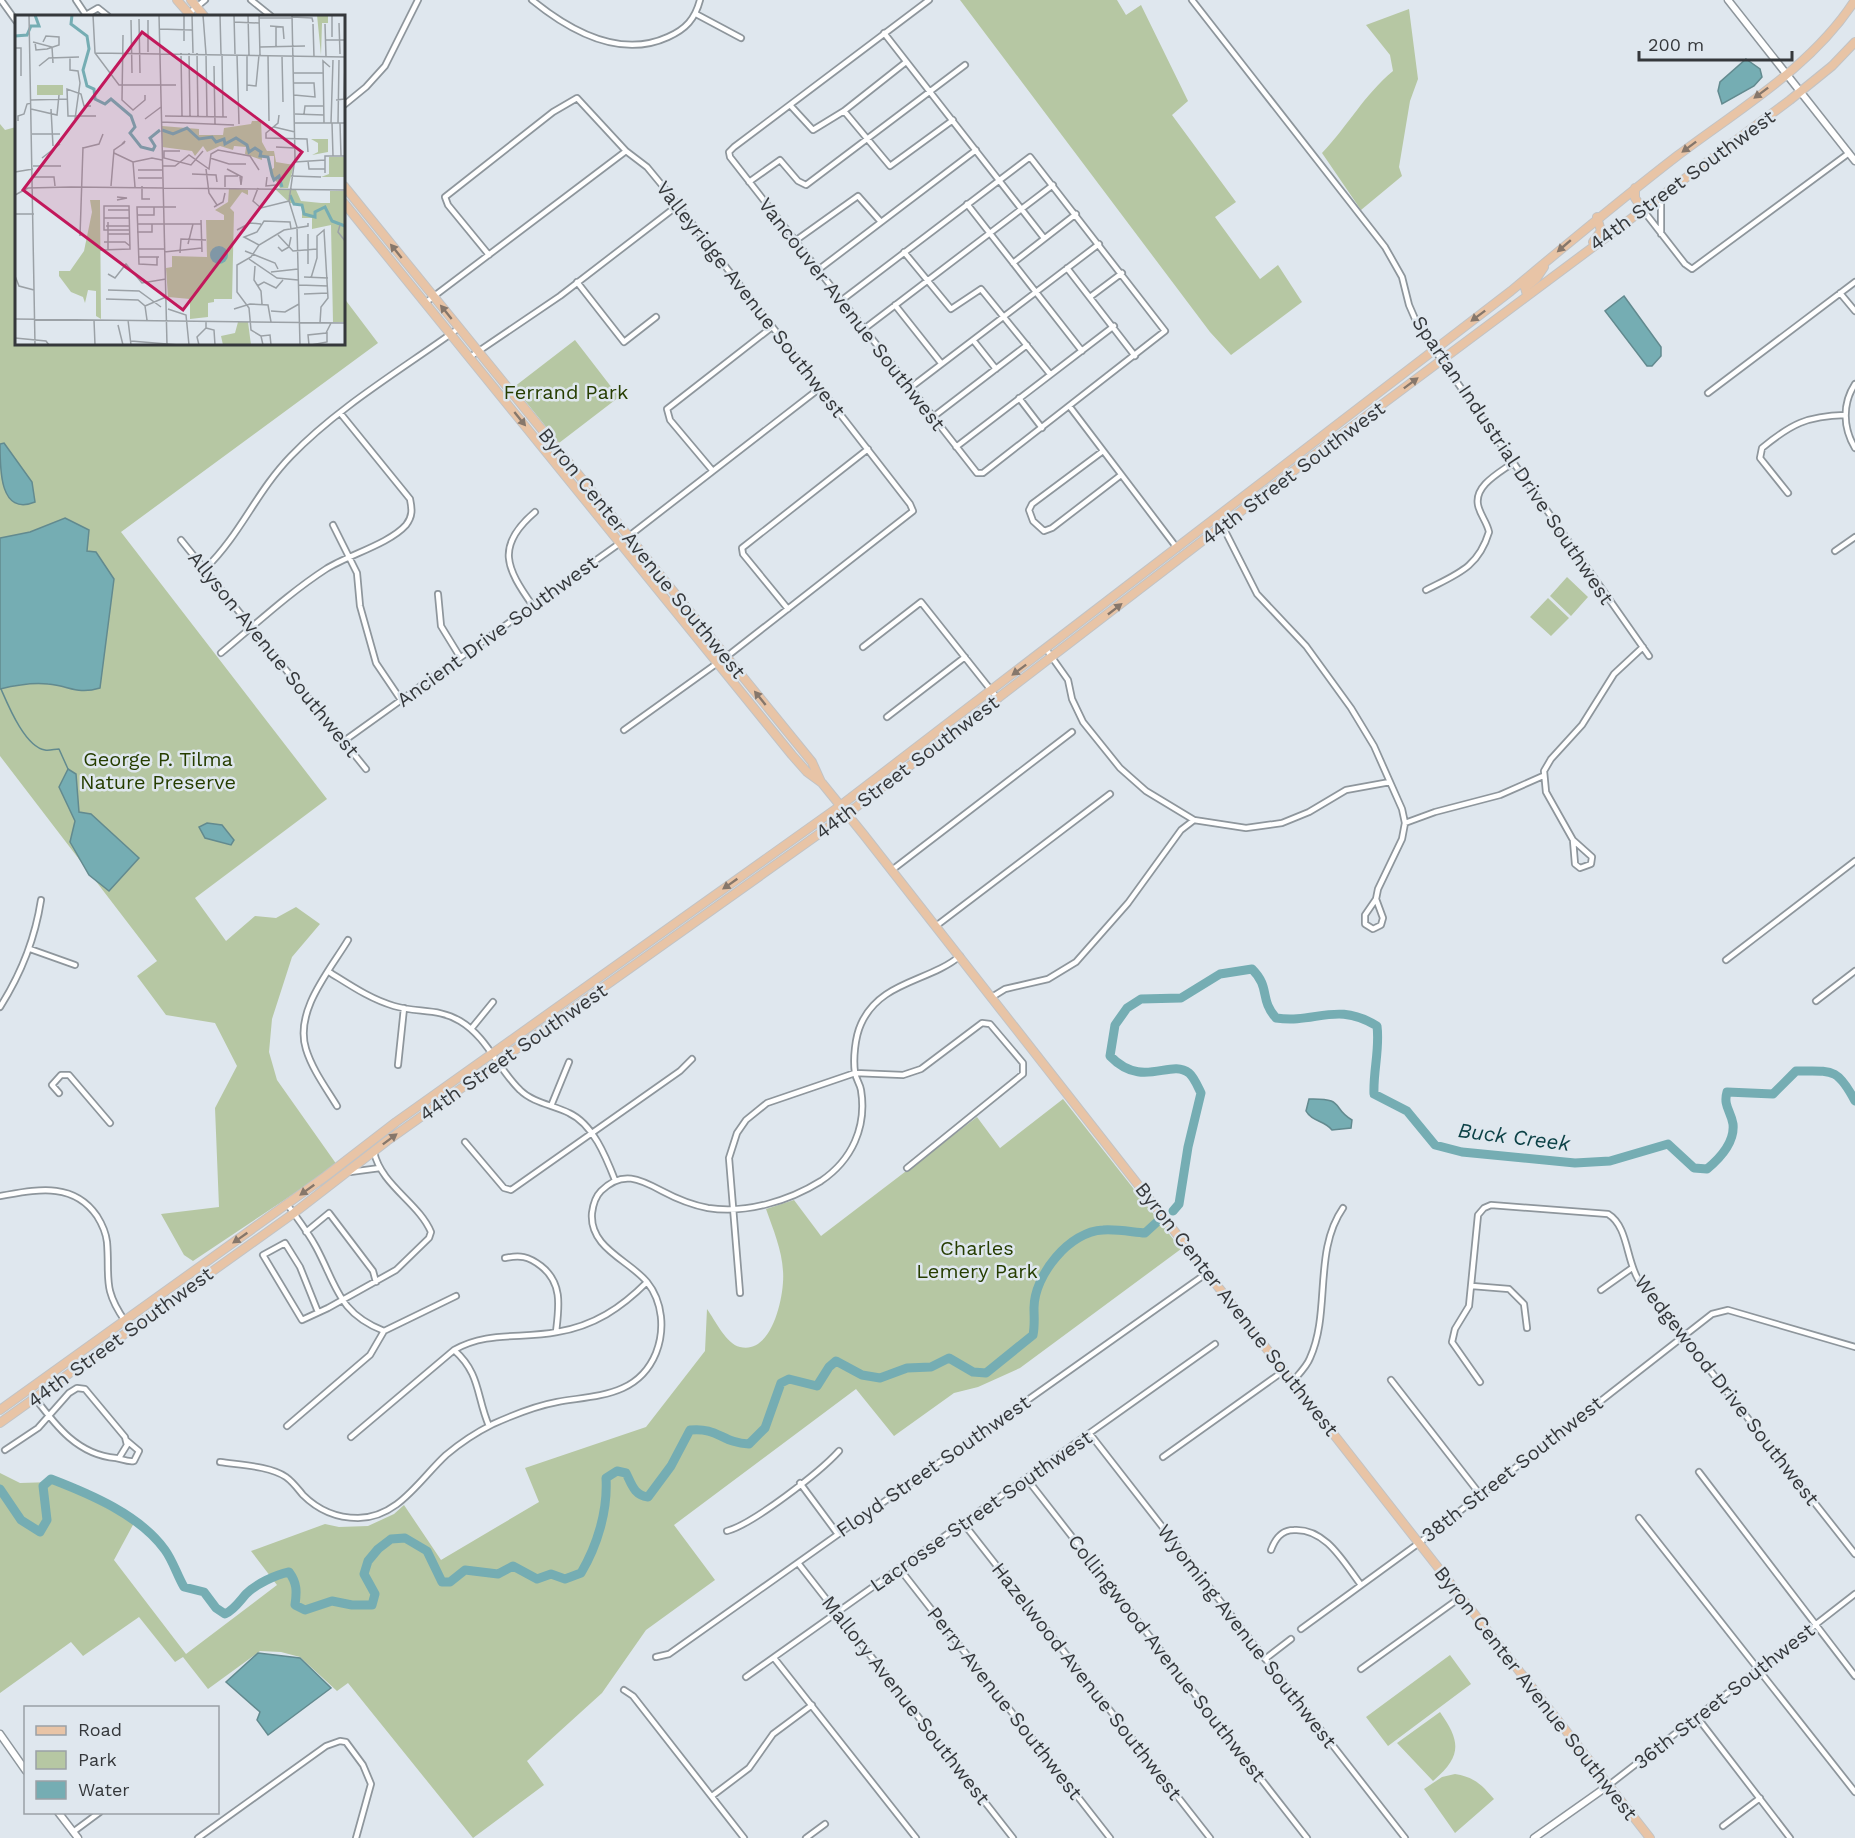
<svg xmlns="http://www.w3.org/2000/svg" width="1855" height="1838" font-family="'Work Sans',sans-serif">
	<rect width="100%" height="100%" fill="#dfe7ee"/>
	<path fill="#b6c7a3" d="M960 0H1117L1126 15 1141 5 1188 101 1172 115 1236 202 1215 217 1260 279 1278 265 1302 302 1231 355 1210 332Z
		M1409 9 1418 79 1410 101 1399 167 1402 176 1361 210 1322 153C1348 126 1364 95 1393 71L1390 55 1366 25Z
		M0 124 5 130 16 127V344H344V298L378 343 121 532 327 799 195 898 226 941 255 916 276 918 296 907 320 924 292 957 272 1019 269 1052 277 1080 337 1165 193 1261 184 1255 161 1214 219 1207 215 1108 237 1066 215 1023 166 1015 137 976 157 961 0 756Z
		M575 340 619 397 559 443 514 387Z
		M1567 577 1588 597 1571 616 1550 596Z
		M1548 598 1569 618 1551 636 1530 617Z
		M1063 1099 1181 1249 1020 1368 978 1387 954 1393 894 1436 856 1389 674 1525 715 1580 646 1630 602 1693 527 1761 544 1785 473 1838 348 1683 337 1691 300 1657 281 1652 260 1651 208 1689 183 1657 175 1662 139 1617 83 1656 71 1642 0 1693V1473L20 1483 53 1482 74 1490 134 1523 114 1560 186 1654 277 1585 251 1551 325 1524 339 1527 368 1526 394 1514 404 1505 441 1560 539 1502 525 1468 646 1427 705 1351 707 1309C715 1320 726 1344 740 1347 773 1355 785 1293 783 1271 782 1250 773 1229 766 1209L794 1200 821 1236 977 1117 1000 1148Z
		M1450 1655 1471 1684 1388 1746 1366 1717Z
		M1440 1712C1461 1742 1462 1756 1433 1781L1397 1743Z
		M1455 1774C1474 1777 1481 1784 1494 1799L1455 1833 1424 1789 1442 1777Z"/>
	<path fill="#75adb3" stroke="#628a8f" stroke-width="1.5" d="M1746 59 1760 69 1762 77 1754 86 1722 104 1718 91 1720 82Z
		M1624 296 1661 347V356L1652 366H1647L1605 311Z
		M4 443 32 482 35 502C0 516 0 471 0 444Z
		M65 518 89 530 87 551 96 552 114 579 100 688C77 695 70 686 48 684 31 682 16 685 0 689V538L30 532Z
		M68 769 76 774 79 812 91 814 139 858 109 891 89 875 70 842 75 821 59 787Z
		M207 823 222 825 234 840 231 845 205 838 199 827Z
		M1309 1099C1346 1098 1331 1108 1352 1120L1351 1128 1332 1130C1324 1120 1312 1122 1306 1111Z
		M258 1653 300 1658 331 1688 268 1735 257 1720 260 1712 226 1682Z"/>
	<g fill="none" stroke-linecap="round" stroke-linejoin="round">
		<path stroke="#628a8f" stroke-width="1.5" d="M1 689C8 705 25 747 45 750 49 751 55 749 59 749L68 769"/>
		<path stroke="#75adb3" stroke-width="9" d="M1173 1211 1179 1204 1188 1147 1201 1093C1198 1087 1194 1077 1189 1073 1170 1058 1143 1090 1110 1056L1115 1025 1127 1008 1141 999 1181 998 1220 974 1252 969C1271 988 1259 999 1276 1018 1316 1024 1336 1001 1377 1026 1380 1049 1373 1071 1374 1094L1407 1111 1435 1145 1462 1152 1575 1163 1610 1161 1668 1144 1694 1168 1707 1169C1719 1159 1735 1143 1733 1124 1731 1111 1723 1106 1727 1092L1773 1094 1796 1071C1832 1071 1837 1067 1855 1101
			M0 1489 21 1520 40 1532 47 1520 43 1486 51 1479C90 1494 140 1515 165 1550 173 1561 177 1575 184 1587L204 1592 216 1608 225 1614C234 1610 239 1602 246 1594 256 1584 275 1575 289 1572 297 1583 297 1591 295 1605L305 1610 332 1601 352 1605H372L375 1594 364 1574 368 1561 378 1549 391 1539 405 1538 427 1551 442 1582H450L465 1570 498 1574 513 1566 537 1579 551 1574 565 1579 581 1573C597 1546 608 1511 606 1478L617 1471 626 1473C632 1485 634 1495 648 1497L671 1466 690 1430C718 1427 722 1443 749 1444L765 1428 781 1383 789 1379 817 1386 829 1367 836 1361 862 1375 880 1378 907 1368 931 1367 949 1358 973 1372 986 1373 1033 1335C1035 1325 1034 1317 1034 1308 1034 1275 1070 1231 1103 1230 1117 1229 1132 1232 1145 1233L1157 1222"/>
		<g stroke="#8e969c" stroke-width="8">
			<path id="minor" d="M1 0 16 21
				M76 0 86 15 98 8 108 16
				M251 0 271 16
				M532 0C570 31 620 59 668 37 686 29 695 19 700 0
				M1192 0 1385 247 1402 277 1409 305 1419 328 1649 656
				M188 14 205 0
				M696 14 741 38
				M884 33 1044 238
				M344 105 366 87 385 66 418 0
				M790 105 813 130 844 111 906 62
				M844 111 890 166 953 120
				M749 182 780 160 798 181 806 185 965 65
				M1661 196V234
				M967 204 1082 351
				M1643 210 1685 264 1692 269 1849 153
				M795 241 858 196 881 222
				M904 252 951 309 981 289 1050 374
				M489 255 448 205 445 197 553 112 577 98 626 151 647 167 666 190 910 504 913 511 730 654 624 730
				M1013 263 1076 214
				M1067 268 1135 356
				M818 270 976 150
				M577 282 624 342 656 317
				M1840 293 1855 311
				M1090 297 1122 273
				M842 300 1030 157 1165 331 983 473H977L730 157 729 152 734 147 929 0
				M425 303 626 151
				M895 305 941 363
				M864 329 1053 185
				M973 340 996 369
				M470 357 560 296 677 206
				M1855 384C1842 404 1843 428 1855 448
				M910 388 1099 244
				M1708 393 1855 282
				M1019 398 1042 428
				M1070 407 1177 548
				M933 417 1027 345
				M956 447 1114 326
				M1103 451 1032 504 1029 510 1033 521 1044 531 1052 528 1121 475
				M712 470 670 420 667 409 772 327
				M1788 493 1760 458 1762 448C1791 424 1807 416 1845 415
				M333 525 357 573 360 606 376 663 401 700
				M1223 527 1257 594 1306 646 1351 708 1374 746 1402 809 1405 823 1402 839 1378 889 1376 899 1365 915V924L1373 929 1381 925 1383 918 1376 899
				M181 540 366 769
				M1835 551 1855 537
				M205 569C241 534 256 492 291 456 338 407 404 368 459 328
				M1426 590C1457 574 1478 568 1489 532 1487 522 1480 515 1478 505 1474 485 1501 472 1514 462
				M438 594 441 626 460 657
				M533 606C506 568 495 546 535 512
				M788 609 743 554 742 548 868 449
				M863 647 921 602 998 699
				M1046 649 1068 680 1072 699 1083 722 1120 768 1146 791 1194 820 1246 828 1282 823 1309 812 1346 790 1390 782
				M221 653C255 625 289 593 326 569 348 555 389 544 406 525 413 516 412 509 410 499L341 414
				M887 717 965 657
				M344 741 620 543 820 388
				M1405 823 1435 812 1500 795 1543 776
				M1573 840 1575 864 1580 868 1591 864 1592 857 1573 840 1546 792 1544 771 1551 759 1582 725 1614 674 1643 647
				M892 870 1072 732
				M936 926 1110 794
				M30 949 75 965
				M1726 960 1855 861
				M329 972C350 985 370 999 394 1006 417 1013 439 1008 460 1021 487 1037 498 1069 520 1090 533 1103 553 1105 569 1113 593 1124 606 1157 615 1180
				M992 997 1005 989 1048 979 1076 962 1128 903 1181 830 1194 820
				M1816 1001 1855 971
				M0 1007C21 974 35 939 41 900
				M471 1029 493 1002
				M398 1065 404 1008
				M59 1093 52 1085 61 1075H69L110 1123
				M337 1106C326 1088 312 1069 306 1049 294 1011 330 970 348 940
				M551 1106 569 1062
				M465 1142 504 1188 511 1190 680 1071 692 1059
				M350 1172 380 1168
				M0 1196C36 1190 73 1181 97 1216 102 1224 106 1233 107 1242 110 1278 102 1288 125 1321
				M287 1204C297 1218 308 1232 316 1247 337 1286 338 1313 384 1331L456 1296
				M306 1232 329 1213 373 1271 376 1282
				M505 1258C520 1255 528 1256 541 1266 563 1283 559 1307 556 1332
				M1472 1286 1509 1289 1524 1304 1527 1328
				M1601 1290 1632 1268
				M740 1293 729 1158 737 1133 746 1120 767 1103 855 1073 903 1075 921 1069 982 1023 990 1024 1023 1063V1074L907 1168
				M318 1312 300 1267 285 1243 263 1255 302 1320 328 1308 396 1270 429 1238 431 1232C419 1203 381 1185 374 1152
				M454 1350C481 1374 476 1396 489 1426
				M1391 1380 1479 1493
				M1293 1381C1299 1374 1307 1366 1310 1358 1331 1312 1313 1251 1343 1208
				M1480 1382 1452 1342 1455 1329 1469 1306 1478 1215 1484 1208 1491 1205 1608 1214C1628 1226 1626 1259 1638 1279L1855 1554
				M35 1398C56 1426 78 1455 116 1458 122 1459 127 1462 134 1461L139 1451 126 1440
				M287 1426 370 1355 384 1331
				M1090 1434 1405 1838
				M351 1437 454 1350C487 1331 521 1339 557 1332 594 1326 621 1308 647 1282
				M5 1450 38 1428 69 1393 77 1388 85 1389 125 1437 127 1445 119 1458
				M1163 1457 1285 1370
				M220 1462C240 1465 270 1466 286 1477 293 1482 298 1489 303 1495 319 1511 336 1518 358 1518 398 1518 420 1479 446 1455 459 1444 477 1432 493 1424 513 1415 535 1406 557 1402 596 1395 638 1397 656 1353 665 1330 663 1302 647 1282 629 1260 589 1248 592 1213 593 1205 596 1196 601 1191 622 1170 640 1179 662 1191 677 1199 692 1205 708 1208 746 1214 789 1201 821 1181 852 1160 867 1127 861 1090 860 1084 856 1079 855 1073 853 1059 855 1037 861 1024 880 981 929 982 960 956
				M1699 1472 1855 1676
				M1027 1479 1307 1838
				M800 1483 837 1533
				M1639 1518 1855 1792
				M964 1524 1210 1838
				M727 1531C753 1524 820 1472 839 1451
				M1271 1550C1275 1539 1281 1530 1294 1530 1326 1528 1344 1563 1361 1585
				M798 1563 1013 1838
				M899 1568 1110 1838
				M1301 1629 1419 1543 1712 1314 1728 1310 1855 1347
				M656 1657 669 1654 1207 1273
				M774 1658 916 1838
				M1265 1659 1291 1639
				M1361 1669 1461 1597
				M746 1677 1215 1344
				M624 1690 633 1696 744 1838
				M1697 1717 1790 1838
				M1609 1785 1855 1594
				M712 1796 749 1768 773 1734 812 1705
				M1723 1826 1760 1798
				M73 1832 100 1812
				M198 1838 326 1746 340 1741 346 1742 363 1765 371 1784 356 1838
				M806 1838 825 1824"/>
		</g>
		<g stroke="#8e969c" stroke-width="9">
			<path id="tertiary" d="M1728 0 1855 161
				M0 1734 26 1771
				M58 1812 78 1838
				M1534 1838 1609 1785"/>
		</g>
		<g stroke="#c2c3c4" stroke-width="10">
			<path id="primary" d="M177 0 191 16
				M191 0 204 16
				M344 186 812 762 821 782
				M1635 188V198L1643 210
				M344 203 792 755 807 772 822 783 864 835 1650 1838
				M1593 242 1601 231 1597 217
				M1527 295 1525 288 1536 279 1544 267
				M0 1410 326 1176 396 1122 840 806 1511 291C1566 245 1620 200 1677 156 1739 109 1813 66 1855 0
				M0 1423 294 1213 387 1141 847 814 1313 456 1790 100 1832 66 1855 42"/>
		</g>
		<use href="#minor" stroke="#fff" stroke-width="4.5"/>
		<use href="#tertiary" stroke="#fff" stroke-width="6"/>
		<use href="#primary" stroke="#e8c4a6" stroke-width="8"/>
	</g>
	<defs><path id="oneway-solid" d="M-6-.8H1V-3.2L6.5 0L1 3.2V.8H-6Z" transform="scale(1.5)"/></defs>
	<g fill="#86776b">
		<use href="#oneway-solid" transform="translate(1761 93) rotate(143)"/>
		<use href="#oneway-solid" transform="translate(1689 147) rotate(143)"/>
		<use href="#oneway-solid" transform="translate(1564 246) rotate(139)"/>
		<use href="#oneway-solid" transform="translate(396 251) rotate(-129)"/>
		<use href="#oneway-solid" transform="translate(446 312) rotate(-129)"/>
		<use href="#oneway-solid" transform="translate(1478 316) rotate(143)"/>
		<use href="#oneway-solid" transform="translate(1411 383) rotate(-37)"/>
		<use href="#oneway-solid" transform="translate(520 419) rotate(51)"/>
		<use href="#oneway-solid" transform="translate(1115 609) rotate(-38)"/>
		<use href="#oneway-solid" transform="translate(1019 670) rotate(143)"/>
		<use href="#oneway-solid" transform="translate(760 698) rotate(-129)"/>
		<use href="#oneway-solid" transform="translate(730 884) rotate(145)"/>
		<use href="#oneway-solid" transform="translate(390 1139) rotate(-37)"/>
		<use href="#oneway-solid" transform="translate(307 1190) rotate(144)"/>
		<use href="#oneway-solid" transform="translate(240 1238) rotate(145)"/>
	</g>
	<g text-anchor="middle" stroke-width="5" stroke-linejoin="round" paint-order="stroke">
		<g font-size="20" fill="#35383b" stroke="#dfe7ee">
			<text transform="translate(1682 180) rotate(-36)" y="7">44th Street Southwest</text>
			<text transform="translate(751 299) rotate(52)" y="7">Valleyridge Avenue Southwest</text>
			<text transform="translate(852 314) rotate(52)" y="7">Vancouver Avenue Southwest</text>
			<text transform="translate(1513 460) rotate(56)" y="7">Spartan Industrial Drive Southwest</text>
			<text transform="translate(1293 473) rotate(-37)" y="7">44th Street Southwest</text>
			<text transform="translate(642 553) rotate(51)" y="7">Byron Center Avenue Southwest</text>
			<text transform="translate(497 631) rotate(-36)" y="7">Ancient Drive Southwest</text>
			<text transform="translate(274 654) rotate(51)" y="7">Allyson Avenue Southwest</text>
			<text transform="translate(907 767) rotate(-37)" y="7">44th Street Southwest</text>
			<text transform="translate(513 1052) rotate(-35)" y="7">44th Street Southwest</text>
			<text transform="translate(1237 1309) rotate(52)" y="7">Byron Center Avenue Southwest</text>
			<text transform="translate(120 1337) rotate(-36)" y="7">44th Street Southwest</text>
			<text transform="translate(1727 1390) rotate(52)" y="7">Wedgewood Drive Southwest</text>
			<text transform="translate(933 1466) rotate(-35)" y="7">Floyd Street Southwest</text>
			<text transform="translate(1512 1469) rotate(-38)" y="7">38th Street Southwest</text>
			<text transform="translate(981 1511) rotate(-35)" y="7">Lacrosse Street Southwest</text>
			<text transform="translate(1247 1636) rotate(52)" y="7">Wyoming Avenue Southwest</text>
			<text transform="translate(1167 1658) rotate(52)" y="7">Collingwood Avenue Southwest</text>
			<text transform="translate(1087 1681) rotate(52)" y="7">Hazelwood Avenue Southwest</text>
			<text transform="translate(1536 1693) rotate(52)" y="7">Byron Center Avenue Southwest</text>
			<text transform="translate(1724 1696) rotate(-38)" y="7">36th Street Southwest</text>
			<text transform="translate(906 1700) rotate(52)" y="7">Mallory Avenue Southwest</text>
			<text transform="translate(1005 1703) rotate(52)" y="7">Perry Avenue Southwest</text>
		</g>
		<g font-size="20" fill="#263d00" stroke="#dfe7ee">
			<text x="566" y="399">Ferrand Park</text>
			<text x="158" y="766">George P. Tilma<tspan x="158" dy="23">Nature Preserve</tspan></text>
			<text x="977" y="1255">Charles<tspan x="977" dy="23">Lemery Park</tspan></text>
		</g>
		<g font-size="21" font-style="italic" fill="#0d4247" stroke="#dfe7ee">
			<text transform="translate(1514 1137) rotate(7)" y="7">Buck Creek</text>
		</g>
	</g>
	<g transform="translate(15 15)">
		<rect width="330" height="330" fill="#dfe7ee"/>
		<path d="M302 0H313V8H307L306 40ZM22 70H48V80H22ZM237 106H246L247 127 252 136H259L261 147 279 150 273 173H265L255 155 259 153V141H247V145L230 139 231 132 219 131 218 135 205 131 192 137 188 131 180 141 177 136 147 132V111L184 114V120H208L209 113 236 109ZM296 124H313V137L297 140 303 137V128ZM314 142H330V162H306L314 159ZM214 173 233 175V180L227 177 215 193 219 197 217 284H199V287L193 288V302L175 304V284L153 282 151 253 157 252V241L192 242 191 205H209V200L200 195 213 187ZM260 174 281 175 286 186 306 188H315V176H330V307H318L316 210 297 214V203H287V189L275 188ZM75 185H85V188L86 304 81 301V276L73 275 70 288 68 282 56 277 44 261V256H55L69 236 77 197ZM223 307H233L236 330H208L206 321 220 318Z" fill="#b6c7a3"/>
		<path d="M195 240a9 9 0 1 1 18 0a9 9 0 1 1-18 0Z" fill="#75adb3"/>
		<path fill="none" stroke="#75adb3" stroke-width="3" d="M57 0 56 9 72 21 74 34 68 55 72 71 79 74 80 84 90 89 96 84 116 101 120 112 115 118 126 132 138 135 140 131 135 123 145 115M0 21 12 20 16 11H24L20 0M147 115 158 119 172 113 184 124 197 122 201 127 209 124 210 129 221 123 232 130 234 137 240 133 246 137 245 141 253 142 257 160 259 165 264 161 267 172M275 180 279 189 287 190 289 199 300 202V197L310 192 317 206 330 211"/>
		<path fill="none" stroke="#9ba1a6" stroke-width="1.5" d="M14 0 20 330M78 0 80 38 104 70H161M144 0 152 330M169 0V26M177 0 178 38M188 0 191 39M205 0 206 39M219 0 220 39M233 0 234 40M244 0 245 40M277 0 280 143 274 186 282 212 285 330M317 0V22M277 2 297 3 298 7M244 3H277M124 4 125 58M116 5 117 58M133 5V37M219 7 244 8M324 8 325 39M298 9 299 42M310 9 311 42M255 11 268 12 269 24M261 11V32M144 14 177 15M108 20 107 85 118 95 130 85V80M311 25H330M18 27 37 32 38 48M20 27 21 35 32 34 44 30V22L31 21 28 27M245 32 290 31M0 33H6V61M80 38 330 42M166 38 167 101M174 38 175 101M182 38 183 101M191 39 192 102M207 39 208 102M222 40 224 109M253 40 254 106M267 41 268 87M55 42V55L63 56 65 68 60 104M24 51 34 43 64 42M199 51 200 109M279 58H308M279 68H299L300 82 279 80M232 70 241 71 244 40M232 76V40M16 85 52 84M321 85 329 84 330 48M76 91H69L66 79 52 74 53 101H81M16 94 42 100 44 80M36 94 38 131M280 99 309 100M289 99 290 91H308M264 100 263 108 251 118V123L292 124 293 137M150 101 212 102M130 104 146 92M3 106V101L9 99 12 89 16 88M146 107 219 110M280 108H330M309 108 308 46 315 52M316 108 318 45M317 108 318 141M323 108 324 45M325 108 326 141M330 108V85M259 112 280 117M17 119H45M261 132 280 133M68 133 84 129 88 119M165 136H149V143L176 150 188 136M99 138 118 147 120 172M27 143 45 129M195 143 214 149H231M293 146 294 154H310M118 147 137 143 147 145M280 147 310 145M18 151H46M147 151H160L174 140 194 154 196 139 203 135 235 141 244 155M191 154 194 178 202 190M212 154 227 162 226 170 225 162M123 155H147M0 157 18 154M310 158V141H330M177 159 201 160 202 167M276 161 306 162M18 162H39L40 171M252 162 251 171 261 170M123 163H147M96 171 99 135 109 128 110 126 107 129M127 171V184H135M210 172V161H223M243 173 238 186 246 193 274 186M0 180 13 173 56 172 330 175M102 185 112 183 102 182M199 192 208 187 210 178M93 195H114M0 199H19M122 200H139V192M89 203H114M186 205 187 237M93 207V235M122 209H186M325 210 323 217 330 226M91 211H114M222 215 235 208 246 209M122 217H137V209M93 219H115M293 219V249M263 220 278 236 302 234M65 221 68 132M89 227H110L115 231M173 229 178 209M244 230 229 222 242 217 249 206 275 207 276 214M263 232 267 236 274 232 276 222M123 234H149M85 235 115 234 114 191H89V215H114M230 236 260 248 263 254M149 237 187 233M165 238 166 224 191 225M123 242H144M142 242V250L124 249 122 192H161M234 244 262 263 283 265M240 251 239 265 246 276 247 289M256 257 283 254M93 259 100 263 111 249 127 268 151 264M0 261 4 271 19 275M289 262 313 263M296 263 302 243V221L309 215 313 283 306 292 305 308M284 270 313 271M242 271 249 267 261 273 268 265M93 275 124 276 146 292M289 279 313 278M91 284 123 285 130 291 132 305M130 291 151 282M153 294 171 300 174 330M219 294 235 289 253 290 256 307M256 296 270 297 284 289M0 304 330 308M79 305 80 330M113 305 116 330M103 310 108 330M191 313 199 315 200 330M246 321 255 320 256 330M0 323 31 326 34 330M116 326 164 330M184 330 182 322 191 313V306M248 330 246 321 236 315 234 293 222 277V250L236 242 244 230 269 215 293 211V208M294 330 293 320 311 318 316 308M296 330 312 327V317"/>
		<path fill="#c2185b" fill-opacity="0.15" stroke="#c2185b" stroke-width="3" d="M127 17 287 137 168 295 8 175Z"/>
		<rect width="330" height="330" fill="none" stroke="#35383b" stroke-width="3"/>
	</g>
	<rect x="24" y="1706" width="195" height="108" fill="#dfe7ee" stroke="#9ba1a6" stroke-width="1.5"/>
	<rect x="36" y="1726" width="30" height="9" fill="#e8c4a6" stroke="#9ba1a6" stroke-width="1.5"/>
	<text x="78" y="1736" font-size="18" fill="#35383b">Road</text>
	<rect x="36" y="1751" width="30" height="18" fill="#b6c7a3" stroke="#9ba1a6" stroke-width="1.5"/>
	<text x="78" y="1766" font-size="18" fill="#35383b">Park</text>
	<rect x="36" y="1781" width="30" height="18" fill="#75adb3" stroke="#9ba1a6" stroke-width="1.5"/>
	<text x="78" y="1796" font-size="18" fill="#35383b">Water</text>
	<path d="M1639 51v9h153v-9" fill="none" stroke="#35383b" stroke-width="3"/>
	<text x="1648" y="51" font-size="18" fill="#35383b" stroke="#dfe7ee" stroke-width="4.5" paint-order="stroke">200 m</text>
</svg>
